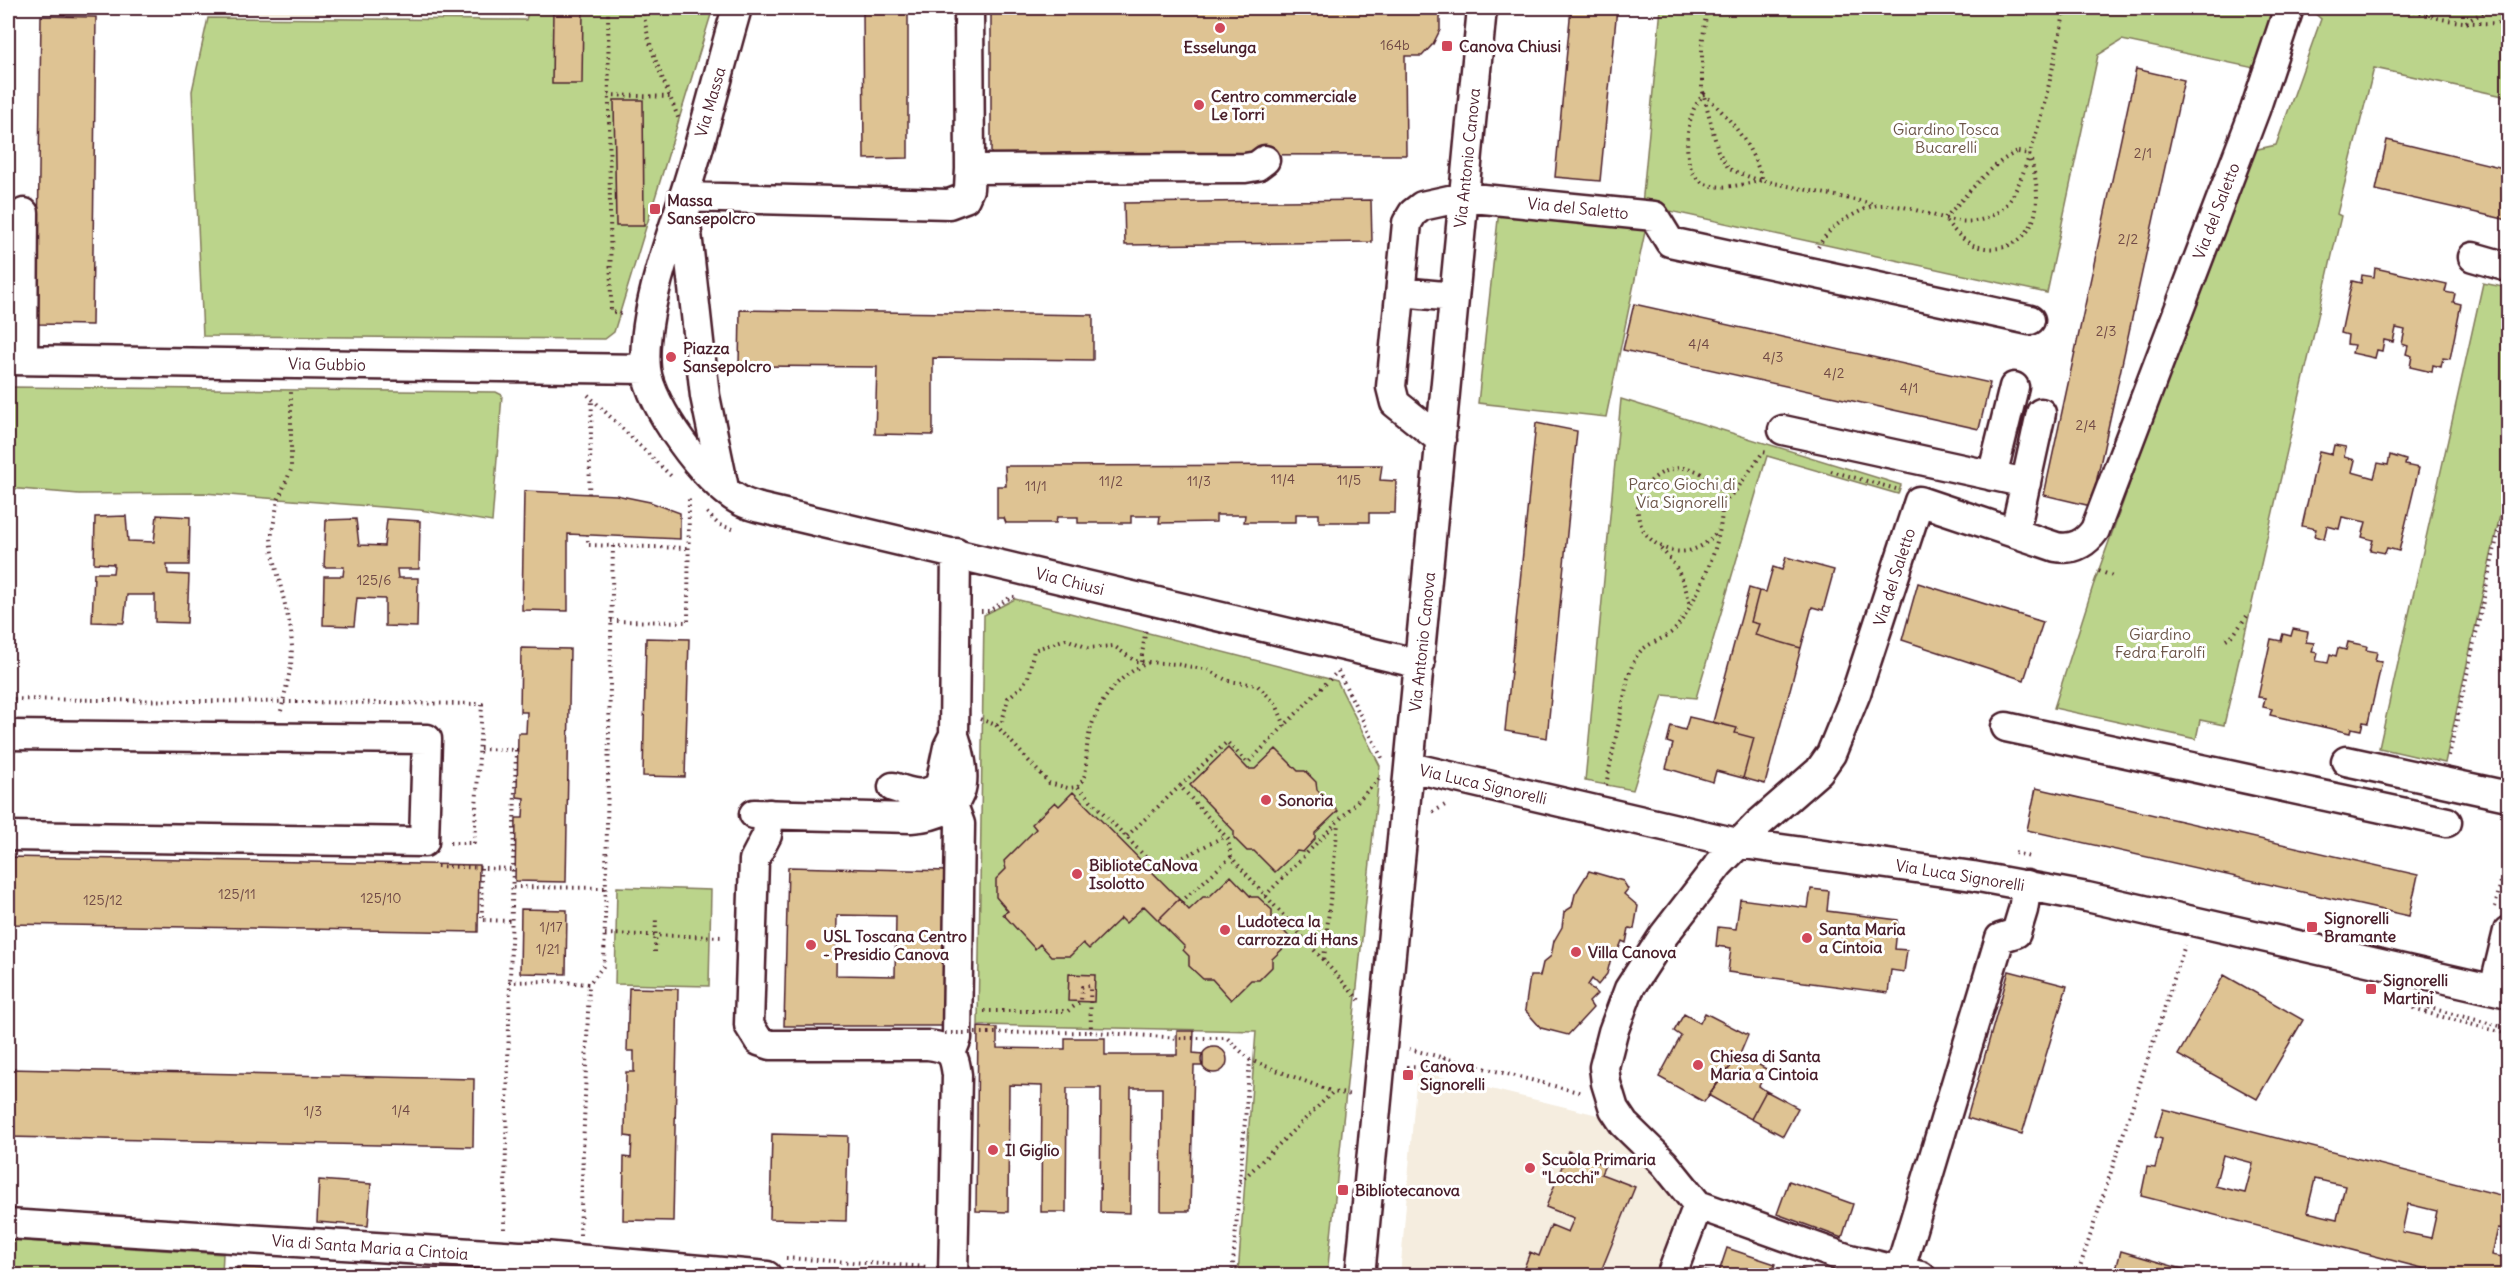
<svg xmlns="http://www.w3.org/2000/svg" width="2516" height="1283" font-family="Delius,sans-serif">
	<rect width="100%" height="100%" fill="#fff"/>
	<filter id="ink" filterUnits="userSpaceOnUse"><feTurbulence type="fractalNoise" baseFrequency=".0167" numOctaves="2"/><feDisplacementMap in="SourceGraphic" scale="12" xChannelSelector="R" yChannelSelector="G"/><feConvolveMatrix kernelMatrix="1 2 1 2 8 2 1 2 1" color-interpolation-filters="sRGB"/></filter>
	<g filter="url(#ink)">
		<path fill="#f5eddf" d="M214 8H526L525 17 213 13Z
			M1417 1071 1602 1116 1637 1147 1663 1188 1680 1207 1655 1275 1400 1276Z"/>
		<path fill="#bbd48b" stroke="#827a5b" stroke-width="1.5" d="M529 8H713L614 332 605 339 203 336 192 91 208 18 526 20Z
			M1661 8H2275L2254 68 2122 40 2098 55 2047 293 1642 205Z
			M2309 8H2508V97L2374 68 2337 214 2341 216 2224 725 2200 720 2196 739 2054 708 2093 586 2249 151 2276 145 2321 19Z
			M1499 210 1646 227 1606 417 1478 403Z
			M2483 283 2508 288V479L2445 763 2379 748Z
			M8 387 496 392 502 395 492 522 420 510 204 493 79 494 8 488Z
			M1621 399 1901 485 1898 494 1767 456 1696 698 1663 695 1633 790 1585 781Z
			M1015 599 1337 681 1380 766 1327 1275H1238L1256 1031 978 1025 984 615Z
			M617 887 711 890 709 986 615 984Z
			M8 1240 223 1254 222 1275H8Z"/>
		<path fill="#dec393" stroke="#4a1f2b" stroke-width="1.5" fill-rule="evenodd" d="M863 8H908V158L864 159Z
			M991 8H1437L1440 13V30L1433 44 1422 56H1405L1406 155 991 154Z
			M1571 8H1617L1600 181 1555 177Z
			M553 9 583 10 582 84H552Z
			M41 16 96 17 92 325 37 324Z
			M2136 69 2184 80 2091 506 2044 495Z
			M614 100H643L644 226H616Z
			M2387 140 2508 169V220L2376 190Z
			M1371 200 1372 242 1125 245 1124 203Z
			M2375 268 2447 284 2445 292 2455 294 2453 302 2461 304 2450 359 2443 358 2441 367 2433 365 2432 372 2410 367 2412 356 2406 354 2408 346 2402 344 2405 330 2396 328 2393 342 2384 340 2382 351 2377 350 2375 358 2352 353 2354 345 2347 344 2348 335 2341 333 2352 281 2361 283 2362 275 2374 277Z
			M1634 304 1990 383 1979 429 1623 350Z
			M740 310 1093 315V360L933 358V435L875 434 877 367 739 366Z
			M1536 423 1577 431 1547 738 1505 731Z
			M2334 445 2346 447 2344 457 2355 460 2352 472 2374 478 2378 463 2388 465 2390 455 2406 460 2405 465 2419 468 2399 551 2387 548 2385 553 2370 550 2373 540 2362 537 2366 522 2342 517 2339 529 2327 526 2324 539 2314 536 2316 529 2302 526 2319 451 2332 454Z
			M1382 465 1380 480 1396 481 1395 513H1369V522H1319V514H1296V522H1244L1245 515H1216V522L1159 523 1160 516H1131V523H1078V517H1057L1056 523H1006L1004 518H997V486H1006L1005 466Z
			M524 491 616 495 650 502 680 513V539L568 534V611L522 610Z
			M157 515 190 517 189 565H167L168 574 189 575 187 623 155 622V595H127L124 623 92 622 94 573H113L114 564 94 563 95 517 126 516 128 541 154 542Z
			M356 519 359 545 384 546 387 519 420 521 419 569H397L398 578H418L417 627 385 626V599L357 598 354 626 323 625 324 576H343L344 567H324L326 520Z
			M1786 557 1834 570 1823 610 1812 607 1801 648 1755 635 1759 624 1751 622 1759 591 1766 592 1773 567 1782 570Z
			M1918 583 2043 622 2024 680 1902 640Z
			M1749 588 1759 591 1751 622 1759 624 1755 635 1801 648 1765 784 1743 778 1754 738 1735 733 1737 728 1713 722Z
			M2293 629 2308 632 2306 642 2314 643 2312 652 2318 653 2316 661 2328 663 2330 654 2336 656 2338 648 2346 650 2348 642 2367 646 2366 650 2377 652 2375 661 2382 662 2368 723 2363 722 2361 730 2351 728 2350 733 2270 715 2272 709 2263 707 2265 698 2258 697 2271 639 2281 641 2283 634 2291 636Z
			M646 638 689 639 685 777 643 776Z
			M521 648 570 649 566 882 515 881 516 818H523L524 798 517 797 518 733H526L527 712H520Z
			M1689 717 1737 728 1735 733 1754 738 1743 778 1716 771 1713 782 1666 768 1673 744 1667 742 1671 726 1685 730Z
			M1228 748 1248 769H1255L1276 749 1298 771H1305L1316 782 1317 790 1338 811 1315 833V839L1303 852 1297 851 1275 872 1254 851H1247L1234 838V831L1190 785Z
			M2036 788 2418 875 2409 916 2027 830Z
			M1073 792 1179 899 1158 920 1144 906 1126 923 1121 918 1089 949 1083 943 1070 956H1051L1040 944 1035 949 1003 914 1008 911 996 897V879L1006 869 1004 861 1036 829 1032 824 1055 802 1059 806Z
			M8 857 479 865 478 932 8 924Z
			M788 867 948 871 942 1026H784ZM837 915 896 916 895 976 836 975Z
			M1589 871 1623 881 1628 889 1624 894 1638 906 1634 929 1629 928 1626 943 1622 941 1618 951 1601 949 1600 954 1611 958 1607 974 1598 985 1592 979 1588 985 1597 994 1589 1002 1593 1008 1568 1035 1541 1028 1525 1010 1530 976H1540L1543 963 1551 956 1554 941 1562 927 1564 912 1572 907 1575 894Z
			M1231 876 1251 897H1258L1272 910V918L1292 940 1272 959V967L1259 980H1251L1231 1000 1212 979H1203L1189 966V956L1183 950 1185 947 1158 920 1179 899 1189 910 1203 897H1209Z
			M1811 889 1829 891 1827 911 1898 920 1895 949 1907 950 1904 972 1891 970 1888 993 1728 972 1731 948 1716 946 1718 927 1736 929 1740 899 1808 908Z
			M521 909 567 910 566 974 520 973Z
			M2009 971 2067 986 2022 1134 1967 1118Z
			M1069 974 1095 975 1094 1002 1068 1001Z
			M2224 975 2303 1020 2257 1099 2178 1055Z
			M629 988 678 989 673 1221 623 1220 624 1157 631 1158 632 1137 625 1136 626 1072H634V1051H627Z
			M1705 1013 1748 1035 1740 1054 1704 1102 1659 1077 1681 1036 1674 1031 1684 1014 1700 1023Z
			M978 1027 997 1028V1048L1065 1049V1038H1105V1055H1177V1031H1194L1193 1053 1203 1054V1066H1194L1190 1211H1161L1162 1088H1131L1130 1213 1100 1212 1101 1088H1067L1066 1212H1041L1042 1086 1009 1085 1008 1212 976 1211Z
			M1201 1060a13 13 0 1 1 26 0a13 13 0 1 1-26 0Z
			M1740 1054 1768 1070 1759 1086 1766 1091 1751 1119 1708 1095Z
			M8 1069 474 1079 473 1147 8 1137Z
			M1766 1091 1798 1108 1783 1136 1751 1119Z
			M2163 1109 2508 1197V1230L2498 1228 2492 1255 2508 1258V1276H2453L2141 1196 2147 1167 2155 1168 2162 1139 2155 1137ZM2223 1155 2253 1163 2245 1193 2215 1186ZM2315 1179 2345 1186 2337 1219 2307 1212ZM2408 1204 2437 1211 2431 1238 2402 1232Z
			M772 1134 848 1136 846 1221 770 1219Z
			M1568 1151 1605 1165 1601 1174 1635 1187 1599 1276H1521L1530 1252 1539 1256 1551 1225 1568 1232 1574 1218 1546 1207Z
			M319 1180 371 1184 368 1226 317 1222Z
			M1789 1181 1853 1204 1842 1238 1777 1214Z
			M1727 1248 1775 1264 1771 1276H1696L1698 1269 1718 1275Z
			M2121 1251 2196 1273 2195 1276H2114Z
			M237 1267 294 1271V1276H236Z
			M1798 1268 1819 1276H1796Z
			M326 1271 435 1275V1276H326Z"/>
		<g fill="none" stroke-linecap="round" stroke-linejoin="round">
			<g stroke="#4a1f2b" stroke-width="33">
				<path id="minor" d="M737 8C719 70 704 134 684 196 668 244 641 319 646 369 650 406 706 483 739 500 745 504 753 506 760 508L1420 664
					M970 169 1245 168 1257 166 1265 160
					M683 197 949 204 965 198 969 189 970 169 969 8
					M684 206 705 396 724 488
					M2473 257 2508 267
					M1401 292 1454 297
					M8 360 646 369
					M23 360 24 213
					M1783 430 2026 483
					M1441 440 1395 403 1391 387 1407 223 1413 213 1422 206 1463 197 1654 216 1670 242 2030 320
					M1992 476 2014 387
					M2018 518 2041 413
					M2006 727 2447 822
					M8 735 427 739 424 842 8 836
					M2346 761 2508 796
					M1410 767 1737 843 1973 876 2087 897 2508 993
					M893 787C910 793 926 799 940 785
					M754 814 911 818C969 814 969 782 954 735
					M769 814 767 835 754 860 749 1025 759 1041 771 1045H928C951 1048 954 1053 957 1075L953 1276
					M2494 989 2508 931
					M951 1053 957 1038 960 824 953 805 940 785 948 747 954 735 956 553
					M1698 1205 1664 1163 1624 1124 1614 1109 1606 1083 1604 1067 1613 1032 1629 989 1664 935 1719 864 1757 825 1819 771 1831 754 1856 693 1919 501 2056 547C2073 550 2085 544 2095 530L2255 110 2289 8
					M1698 1205 1846 1258 1921 1276
					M8 1224 519 1256H543L767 1276
					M1900 1269 2000 938 2016 933 2023 910 2027 885
					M1360 1276 1482 8
					M1671 1276 1698 1205"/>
			</g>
			<path stroke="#4a1f2b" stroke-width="4" stroke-dasharray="1.5 4.5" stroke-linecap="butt" d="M608 8 611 311 624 315
				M643 8C647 48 665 82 679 120
				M1707 8 1702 45V88L1718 151 1729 169 1755 179 1874 204
				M2409 8C2440 23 2475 24 2508 23
				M2466 22 2491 8
				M1704 94C1734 122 1749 142 1763 180 1745 184 1720 191 1703 183 1682 172 1686 132 1692 114 1694 106 1699 100 1704 94Z
				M608 95 670 97
				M2018 152 2029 154C2040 186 2045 232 2007 246 1997 250 1981 249 1971 244 1960 238 1952 228 1944 219 1963 200 1993 160 2018 152Z
				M1818 247C1826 233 1837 223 1851 216 1861 211 1870 205 1881 205 1924 203 1964 241 2003 208 2030 186 2058 46 2065 8
				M588 395 671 476
				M1831 471 1896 489
				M589 494 592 399
				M1723 503 1737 489 1763 452 1769 453
				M707 513 719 525 733 529
				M613 546 689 548
				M1661 549C1678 566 1686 584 1690 607
				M2099 571 2115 577
				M981 611H989L1011 597H1015
				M611 621 688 622 689 495
				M2226 639 2234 634 2249 613
				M1141 662 1146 627
				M1338 671 1382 758
				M8 699 482 704 474 843H450
				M281 711 291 666 292 647 291 630 273 554 271 538 278 500 291 470V389
				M980 719 996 725 1002 722 1008 698 1022 686 1028 677 1034 650 1066 639 1088 648 1114 646 1135 661 1176 664 1208 670 1228 681 1257 685 1276 704 1285 726
				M996 725 1049 783 1068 788 1078 787 1158 870 1225 836
				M480 749 516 750 510 982
				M2449 756 2508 488
				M1606 785 1628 678C1631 669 1633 660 1639 653 1649 641 1666 640 1676 628 1697 602 1738 514 1715 485 1706 475 1694 467 1680 468 1667 469 1657 474 1648 484 1612 527 1680 583 1718 530
				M1078 787C1089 774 1085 764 1087 747 1091 711 1114 676 1148 663
				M1433 812 1447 804
				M1127 836 1180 786
				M2015 853 2030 857
				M1231 857 1228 839 1180 786 1227 742 1248 763 1337 672
				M437 866 513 869
				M481 868 482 920 512 921
				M513 887 607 888
				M1265 896 1380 778
				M1181 902 1231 857 1359 1000
				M2495 907 2508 852
				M605 934 724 937
				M655 952 656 916
				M1324 959 1338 823
				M2408 998 2416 1010 2508 1034
				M2413 999 2418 1005 2508 1028
				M984 1011H1068L1081 1001 1082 987 1090 986 1091 1032
				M982 1033 1091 1032 1180 1038H1227L1250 1060 1333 1092
				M1409 1049 1582 1093
				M1407 1067 1440 1068 1445 1058
				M1240 1182 1333 1092 1352 1095
				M504 1229 510 982 550 981 589 984 604 965 613 546 588 545V535
				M580 1235 589 984
				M786 1258 929 1267
				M978 1270 1056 1276
				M1232 1276 1250 1060
				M2077 1276 2185 945"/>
			<use href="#minor" stroke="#fff" stroke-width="28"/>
			<path stroke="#4a1f2b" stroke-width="4" stroke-dasharray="1.5 4.5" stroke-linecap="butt" d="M945 1033H978"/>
		</g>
	</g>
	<g fill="#d1495b" stroke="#fff" stroke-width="2">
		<circle cx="1220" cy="28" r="6"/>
		<rect x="1441" y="40" width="12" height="12" rx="3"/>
		<circle cx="1199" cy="105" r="6"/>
		<rect x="649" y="203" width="12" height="12" rx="3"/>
		<circle cx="671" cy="357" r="6"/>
		<circle cx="1266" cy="800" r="6"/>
		<circle cx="1077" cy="874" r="6"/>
		<rect x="2306" y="921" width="12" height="12" rx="3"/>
		<circle cx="1225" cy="930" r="6"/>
		<circle cx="1807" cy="938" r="6"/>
		<circle cx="811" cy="945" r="6"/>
		<circle cx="1576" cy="952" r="6"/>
		<rect x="2365" y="983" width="12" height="12" rx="3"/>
		<circle cx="1698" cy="1065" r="6"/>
		<rect x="1402" y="1069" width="12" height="12" rx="3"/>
		<circle cx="993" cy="1150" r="6"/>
		<circle cx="1530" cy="1168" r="6"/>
		<rect x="1337" y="1184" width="12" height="12" rx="3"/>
	</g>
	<g text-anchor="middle" stroke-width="6" stroke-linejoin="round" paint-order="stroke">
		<g font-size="14" fill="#6f4845">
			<text x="1395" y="50">164b</text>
			<text x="2143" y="158">2/1</text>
			<text x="2128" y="244">2/2</text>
			<text x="2106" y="336">2/3</text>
			<text x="1699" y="349">4/4</text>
			<text x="1773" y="362">4/3</text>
			<text x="1834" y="378">4/2</text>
			<text x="1909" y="393">4/1</text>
			<text x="2086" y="430">2/4</text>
			<text x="1283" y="484">11/4</text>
			<text x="1349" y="485">11/5</text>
			<text x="1111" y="486">11/2</text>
			<text x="1199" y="486">11/3</text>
			<text x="1036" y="491">11/1</text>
			<text x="374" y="585">125/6</text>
			<text x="237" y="899">125/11</text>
			<text x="381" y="903">125/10</text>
			<text x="103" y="905">125/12</text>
			<text x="551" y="932">1/17</text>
			<text x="548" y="954">1/21</text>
			<text x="401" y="1115">1/4</text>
			<text x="313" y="1116">1/3</text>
		</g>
		<g font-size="16" font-weight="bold" fill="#4a1f2b" stroke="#fff" text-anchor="start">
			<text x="1459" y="52">Canova Chiusi</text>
			<text x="1220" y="53" text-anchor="middle">Esselunga</text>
			<text x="1211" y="102">Centro commerciale<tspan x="1211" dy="18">Le Torri</tspan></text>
			<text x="667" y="206">Massa<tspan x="667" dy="18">Sansepolcro</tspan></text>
			<text x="683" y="354">Piazza<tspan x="683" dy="18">Sansepolcro</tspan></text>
			<text x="1278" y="806">Sonoria</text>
			<text x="1089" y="871">BiblioteCaNova<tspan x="1089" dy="18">Isolotto</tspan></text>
			<text x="2324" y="924">Signorelli<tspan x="2324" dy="18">Bramante</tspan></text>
			<text x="1237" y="927">Ludoteca la<tspan x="1237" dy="18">carrozza di Hans</tspan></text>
			<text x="1819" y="935">Santa Maria<tspan x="1819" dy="18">a Cintoia</tspan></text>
			<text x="823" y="942">USL Toscana Centro<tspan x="823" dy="18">- Presidio Canova</tspan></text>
			<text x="1588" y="958">Villa Canova</text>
			<text x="2383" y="986">Signorelli<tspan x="2383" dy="18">Martini</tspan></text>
			<text x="1710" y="1062">Chiesa di Santa<tspan x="1710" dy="18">Maria a Cintoia</tspan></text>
			<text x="1420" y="1072">Canova<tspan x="1420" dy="18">Signorelli</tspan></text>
			<text x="1005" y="1156">Il Giglio</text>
			<text x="1542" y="1165">Scuola Primaria<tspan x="1542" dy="18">"Locchi"</tspan></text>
			<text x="1355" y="1196">Bibliotecanova</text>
		</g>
		<g font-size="16" fill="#4a1f2b" stroke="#fff">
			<text transform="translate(710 102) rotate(-74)" y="6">Via Massa</text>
			<text transform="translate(1467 158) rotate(-84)" y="6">Via Antonio Canova</text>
			<text transform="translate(1578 208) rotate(6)" y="6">Via del Saletto</text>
			<text transform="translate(2216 211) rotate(-69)" y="6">Via del Saletto</text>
			<text transform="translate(327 364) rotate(1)" y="6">Via Gubbio</text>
			<text transform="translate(1894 577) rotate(-72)" y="6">Via del Saletto</text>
			<text transform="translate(1070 581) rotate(14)" y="6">Via Chiusi</text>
			<text transform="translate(1422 642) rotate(-84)" y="6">Via Antonio Canova</text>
			<text transform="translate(1483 784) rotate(13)" y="6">Via Luca Signorelli</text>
			<text transform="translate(1960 875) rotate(9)" y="6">Via Luca Signorelli</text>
			<text transform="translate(370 1247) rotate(4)" y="6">Via di Santa Maria a Cintoia</text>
		</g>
		<g font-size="16" fill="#6c5548" stroke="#fff">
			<text x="1946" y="135">Giardino Tosca<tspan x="1946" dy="18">Bucarelli</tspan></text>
			<text x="1682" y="490">Parco Giochi di<tspan x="1682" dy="18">Via Signorelli</tspan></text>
			<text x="2160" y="640">Giardino<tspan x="2160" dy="18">Fedra Farolfi</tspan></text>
		</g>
	</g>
	<rect width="2516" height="1283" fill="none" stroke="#fff" stroke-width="30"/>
	<rect x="15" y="15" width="2486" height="1253" fill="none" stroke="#4a1f2b" stroke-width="2" filter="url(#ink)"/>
</svg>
